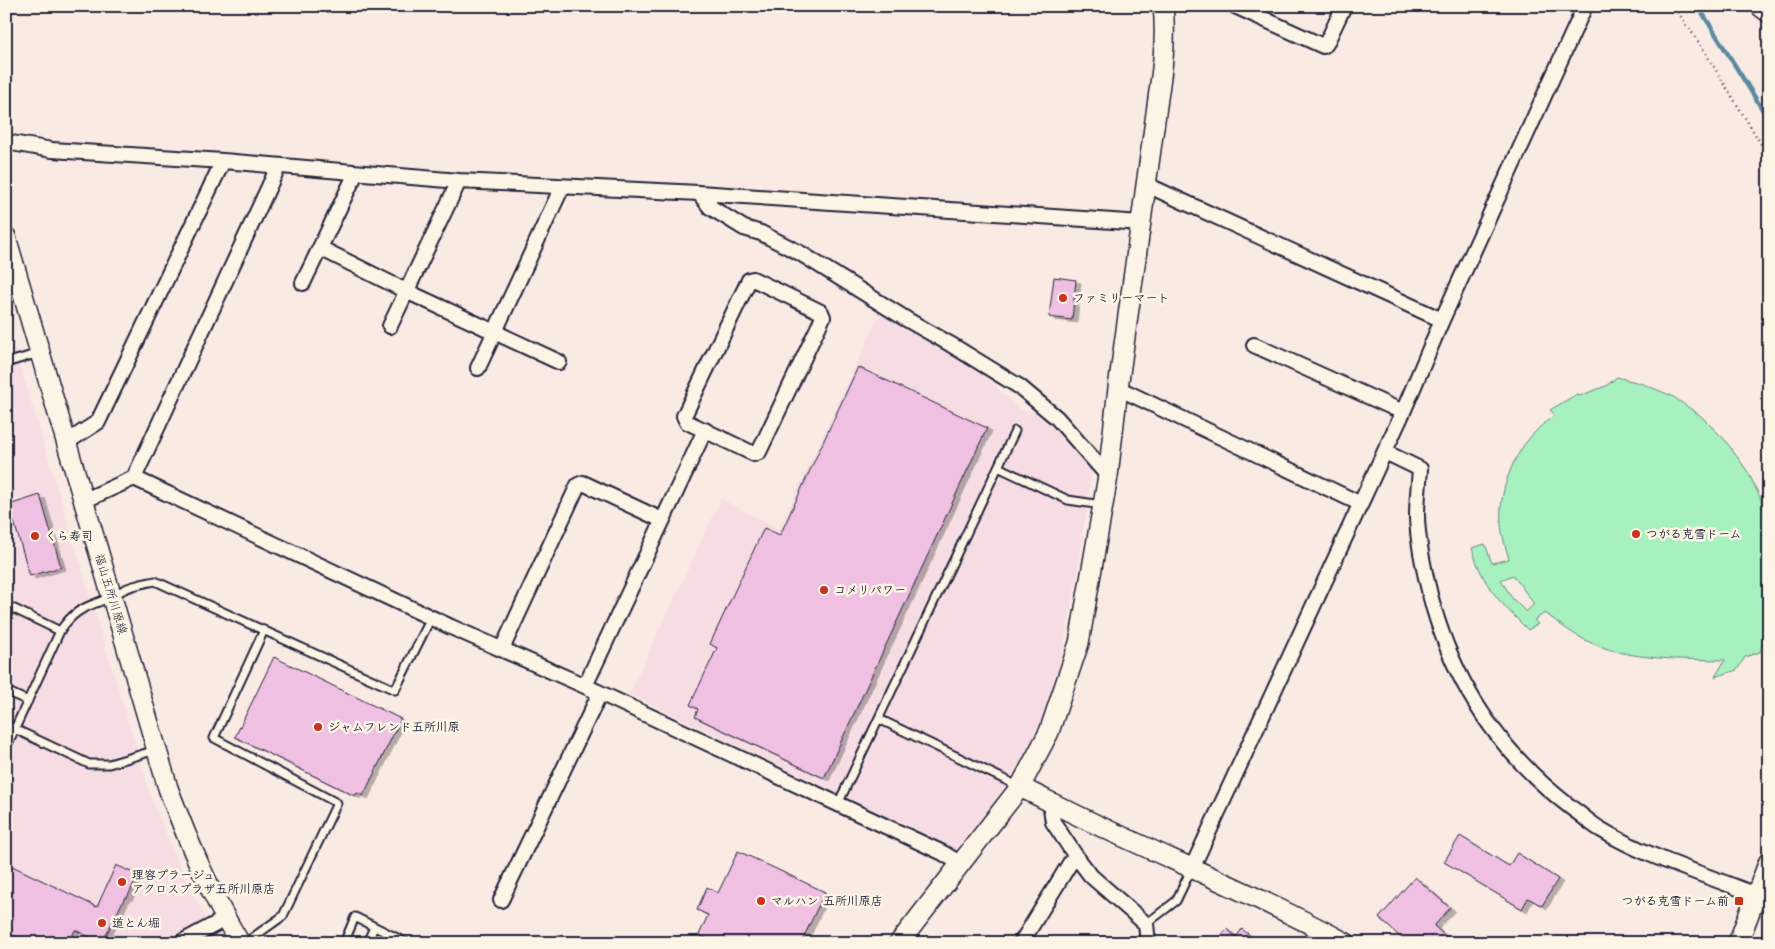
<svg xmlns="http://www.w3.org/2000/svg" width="1775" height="949" font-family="'Shantell Sans','Klee One',sans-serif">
	<defs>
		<filter id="shadow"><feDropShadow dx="5" dy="3" stdDeviation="0" flood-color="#0004"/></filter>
	</defs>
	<rect width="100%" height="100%" fill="#f9eae4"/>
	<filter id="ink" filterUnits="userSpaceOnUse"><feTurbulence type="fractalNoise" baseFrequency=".02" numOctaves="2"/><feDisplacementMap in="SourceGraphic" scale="10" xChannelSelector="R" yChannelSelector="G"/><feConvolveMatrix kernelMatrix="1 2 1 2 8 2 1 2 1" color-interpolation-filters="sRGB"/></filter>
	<g filter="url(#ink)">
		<path fill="#f6dde3" d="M880 314 970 362 1020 410 1044 415 1055 429 1074 445 1092 469 1077 576 1062 652 1057 676 1047 707 1034 738 1018 765 995 801 956 850 629 694 721 499 779 529Z
			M6 319 152 800 179 865 218 943H6Z"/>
		<path fill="#a7f0bf" stroke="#64897d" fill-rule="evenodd" d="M1617 377 1643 384 1672 396 1701 416 1725 440 1748 472 1760 497 1769 526V624L1760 652 1745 657 1737 670 1715 677 1725 660C1682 659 1635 661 1594 644 1576 637 1561 625 1545 613L1534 620 1538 624 1528 630C1500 602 1483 587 1472 548L1485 544 1492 563 1509 559C1506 548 1502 537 1501 525 1498 492 1513 453 1537 430 1542 424 1549 420 1555 415L1550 410 1577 394 1579 396 1606 386ZM1513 575 1534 604 1526 612 1512 598 1501 580Z"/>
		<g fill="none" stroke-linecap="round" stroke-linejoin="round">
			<path stroke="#5c89a0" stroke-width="4.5" d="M1698 6 1769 120"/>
		</g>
		<path fill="#efc0e2" stroke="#22223b" filter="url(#shadow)" d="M1054 277 1076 280 1072 320 1049 317Z
			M858 367 987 428 824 778 695 717 698 709 690 705 717 648 710 644 764 528 780 535Z
			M40 495 61 567 30 576 9 505Z
			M274 657 401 719 363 796 357 793 355 796 235 737Z
			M1460 836 1509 866 1517 853 1558 879 1542 906 1528 898 1522 909 1444 862Z
			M738 851 825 892 801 943H715L699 935 708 915 697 910 707 887 718 893Z
			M6 863 97 907 116 865 138 875 127 898 125 897 102 943 75 930 69 943H28L6 932Z
			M1415 877 1450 908 1434 926 1453 943H1407L1379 918Z
			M1227 929 1236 937 1242 929 1258 943H1215Z"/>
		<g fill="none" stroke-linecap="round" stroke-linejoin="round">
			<g stroke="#22223b" stroke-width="11">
				<path id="lane" d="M6 363 39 353
					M998 467 1068 500 1102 505
					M6 605 60 631
					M6 691 28 701
					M879 719 1018 786
					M6 725 89 764H109L156 750
					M6 748 60 631C76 607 88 607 111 597 116 595 120 591 125 589 134 585 146 583 155 581L395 690 431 618
					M838 804 1015 431
					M1146 924 1176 901 1191 870
					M245 943 283 916 337 803 214 738 264 630
					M344 943 355 917 407 943
					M367 943 374 927"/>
			</g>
			<g stroke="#22223b" stroke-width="18">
				<path id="street" d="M1235 6 1323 46 1326 44 1344 6
					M6 142 52 150 223 161 459 181 699 193 1142 223
					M1147 185 1442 320
					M699 193 710 207 744 228 761 233 800 253 906 319 950 344 1020 387 1057 418 1108 476
					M320 248 406 291 559 362
					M753 279 821 312 823 317 759 452 754 454 687 422 684 416 749 280Z
					M303 283 356 173
					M390 326 459 181
					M1254 345 1403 412
					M478 368 562 187
					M1118 388 1361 504
					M67 442 98 422 223 161
					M1385 452 1420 469C1419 484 1417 500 1417 515 1417 537 1422 560 1427 582 1448 676 1496 751 1573 809 1582 815 1590 823 1600 829 1648 858 1704 874 1756 895
					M134 478 451 627 585 686 838 804 943 853 961 864
					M83 501 134 478 278 167
					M502 649 578 485 583 483 662 520
					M585 686 705 430
					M1050 801 1053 822 1075 855 1091 876 1146 924 1148 943
					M1192 868 1403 412 1442 320 1585 6
					M501 900 600 693
					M180 943 225 919
					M1021 943 1075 855"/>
			</g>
			<g stroke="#22223b" stroke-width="22">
				<path id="secondary" d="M1760 6 1769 13
					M6 237 168 788C188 841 210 894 240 943
					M1020 787C1053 803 1085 820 1119 835 1195 870 1272 903 1346 943
					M899 943 1020 787 1049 732 1079 643 1108 476 1118 388 1160 84C1164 57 1166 33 1163 6
					M1738 943 1769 861"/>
			</g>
			<path stroke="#22223b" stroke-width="2.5" stroke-dasharray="1 4" stroke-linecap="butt" d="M1670 6 1677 11 1700 44 1769 157"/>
			<use href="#lane" stroke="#fcf5e5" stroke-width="7"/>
			<use href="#street" stroke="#fcf5e5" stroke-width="14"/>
			<use href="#secondary" stroke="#fcf5e5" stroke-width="19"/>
		</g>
	</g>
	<g fill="#c8321e" stroke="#fcf5e5" stroke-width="2">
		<circle cx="1063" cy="298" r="5"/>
		<circle cx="1636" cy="534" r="5"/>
		<circle cx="35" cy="536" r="5"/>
		<circle cx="824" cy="590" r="5"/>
		<circle cx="318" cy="727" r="5"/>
		<circle cx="122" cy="882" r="5"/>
		<circle cx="761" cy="901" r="5"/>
		<rect x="1734" y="896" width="10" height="10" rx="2.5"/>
		<circle cx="102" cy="923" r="5"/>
	</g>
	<g text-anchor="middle" stroke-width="5" stroke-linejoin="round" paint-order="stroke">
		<g font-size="12" font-weight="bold" fill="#22223b" stroke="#fcf5e5" text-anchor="start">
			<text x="1073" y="302">ファミリーマート</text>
			<text x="1646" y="538">つがる克雪ドーム</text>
			<text x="45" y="540">くら寿司</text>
			<text x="834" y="594">コメリパワー</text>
			<text x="328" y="731">ジャムフレンド五所川原</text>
			<text x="132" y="879">理容プラージュ<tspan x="132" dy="14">アクロスプラザ五所川原店</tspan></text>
			<text x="771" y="905">マルハン 五所川原店</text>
			<text x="1729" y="905" text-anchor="end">つがる克雪ドーム前</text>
			<text x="112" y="927">道とん堀</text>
		</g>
		<g font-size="12" fill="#22223b" stroke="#fcf5e5">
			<text transform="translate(111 594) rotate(73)" y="4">福山五所川原線</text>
		</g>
	</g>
	<rect width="1775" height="949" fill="none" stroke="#fcf5e5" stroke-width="25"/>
	<rect x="12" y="12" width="1750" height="924" fill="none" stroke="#22223b" stroke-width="2" filter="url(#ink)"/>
</svg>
